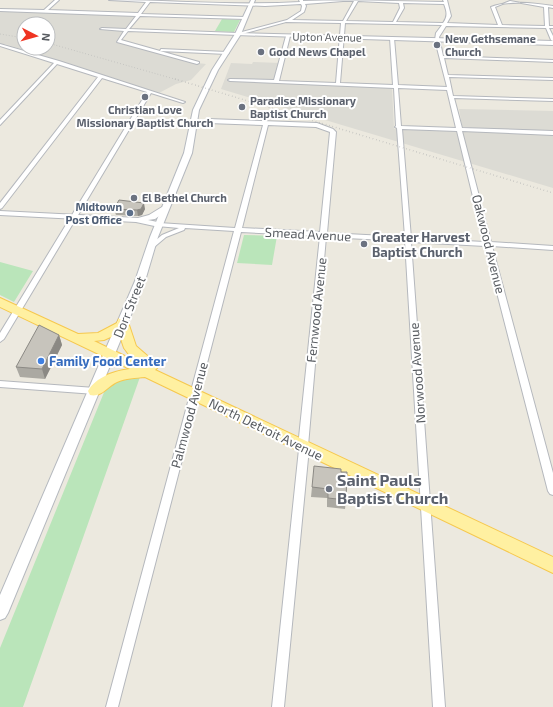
<svg xmlns="http://www.w3.org/2000/svg" width="553" height="707" font-family="'Exo 2',sans-serif">
	<rect width="100%" height="100%" fill="#ece9df"/>
	<path fill="#dcdbd4" fill-rule="evenodd" d="M0 10 138 15 118 41 197 63 206 64 191 80 176 84 159 93 5 44H0ZM24 24H48V48H24Z
		M253 62 280 63 274 82 392 88 394 129 463 131 459 109 553 111V188L221 89 231 63 252 64Z"/>
	<path fill="#bae5ba" d="M222 19 240 20 234 32 215 31Z
		M244 235 277 236 272 265 237 263Z
		M0 262 33 271 14 302 0 295Z
		M140 377 23 707H0V648L107 385 114 379Z"/>
	<g fill="none" stroke-linecap="round" stroke-linejoin="round">
		<g stroke="#b5b8bd" stroke-width="2">
			<path id="minor" d="M55 0H59L48 10 138 13 146 2 109 0C172 0 236 6 300 2L299 0H303V1C350 0 397 1 444 2L443 0H447L451 16 447 23 498 25 491 7C509 0 533 3 553 6V8L548 7 549 26H553V28H549L553 36V41L551 40 546 28 446 26 439 37 443 56 553 60V62L444 58 448 75 553 78V80L449 77 453 96 553 99V101L454 98 462 128 553 131V135L462 131 491 242 553 246V250L492 246 553 473V495L550 494 548 491 485 246 411 242 445 707H433L405 241 326 237 308 446 309 448 284 707H272L299 449 298 447 320 236 241 232 118 707H106L234 231 185 228 184 230 166 237 153 248 151 249 148 247 162 235 179 228 157 226 156 225 159 223 235 228 263 125 208 123 205 121 208 119 317 123 333 129 336 132 327 233 405 237 397 128 395 127 396 126 394 88 230 81 228 80 230 79 274 80 286 36 288 35 290 36 279 81 336 83 341 23 286 22 238 35 128 31 121 40 199 62V63L197 64 117 42 124 31 100 29 102 28 126 29 136 16 0 11V9L44 10ZM343 1H354L343 21 292 20 304 12 306 6 305 4ZM358 1 399 3 400 8 393 22 346 21ZM510 1 544 7 545 26 502 25 495 7ZM150 2 265 6 301 4 302 6 301 11 287 20 238 33 129 29 140 16 245 19 247 18 245 17 141 14ZM403 3 444 4C447 12 448 16 443 23L396 22 404 8ZM345 23 442 25 436 33 435 40 447 87 398 85 394 38 392 37 390 38 393 85 340 83ZM398 88 447 90 456 128 401 126ZM268 125 316 127 330 132 320 232 242 228ZM402 129 457 131 484 242 411 238Z
				M0 44 59 61 185 102 183 103 151 93 4 339 0 342V333L147 92 102 78 2 208 0 209V203L98 77 57 64 0 125V120L54 63 0 46Z
				M161 49 227 52 229 53 227 54 160 51Z
				M0 381 95 388 98 389 99 391 98 393 95 394 0 387Z"/>
		</g>
		<g stroke="#b5b8bd" stroke-width="2">
			<path id="tertiary" d="M238 33 553 41V45L236 35Z
				M162 207H165L169 209 155 219 148 220 162 223V227H159L136 222 0 215V211L138 218 149 215Z"/>
		</g>
		<g stroke="#b5b9bf" stroke-width="2">
			<path id="secondary" d="M251 0H255L241 34 218 70 199 110 192 153 158 237 145 281 8 613 5 618 0 620V595L135 281 150 237 184 153 193 110 212 70 235 34Z"/>
		</g>
		<g stroke="#f6c84e" stroke-width="2">
			<path id="primary" d="M0 298 78 334 98 333 117 323 119 319H127L136 346 159 366 155 370 553 557V573L145 377C136 378 125 378 117 382 108 386 101 398 90 395L88 391C96 377 114 371 130 369L0 307ZM119 333 124 348 133 360 94 341 104 340Z"/>
		</g>
		<use href="#minor" fill="#fff" fill-rule="evenodd"/>
		<use href="#tertiary" fill="#fff" fill-rule="evenodd"/>
		<use href="#secondary" fill="#fff" fill-rule="evenodd"/>
		<use href="#primary" fill="#fff0a1" fill-rule="evenodd"/>
		<path stroke="#b1b2b2" stroke-width="1" stroke-dasharray="0.5 2.5" stroke-linecap="butt" d="M0 34 24 38
			M48 43 178 80"/>
		<path stroke="#b1b2b2" stroke-width="1.5" stroke-dasharray="0.5 3" stroke-linecap="butt" d="M175 79 553 193"/>
	</g>
	<path fill="#aba9a2" d="M114 209H145L142 215 138 216 116 215Z
		M59 335 62 345 45 379 20 377 16 367Z
		M341 472 346 500 345 509 327 507V498L311 497 312 487Z"/>
	<path fill="#8b8984" d="M144 203 145 209 142 215 138 216 137 210Z
		M59 335 62 345 45 379 42 369Z"/>
	<path fill="#c7c4bc" stroke="#8b8984" d="M119 200 144 203 141 209 137 210 114 209Z
		M39 325 59 335 42 369 16 367Z
		M314 466 341 469V472H347L346 500 328 498V489L312 487Z"/>
	<g fill="#6b7280" stroke="#fff" stroke-width="1.5">
		<circle cx="437" cy="45" r="4"/>
		<circle cx="261" cy="52" r="4"/>
		<circle cx="145" cy="97" r="4"/>
		<circle cx="242" cy="107" r="4"/>
		<circle cx="134" cy="198" r="4"/>
		<circle cx="364" cy="244" r="4"/>
		<circle cx="329" cy="489" r="4"/>
	</g>
	<circle fill="#5c6f8a" stroke="#fff" stroke-width="1.5" cx="130" cy="213" r="4"/>
	<circle fill="#3f7fe0" stroke="#fff" stroke-width="1.5" cx="41" cy="361" r="4"/>
	<g text-anchor="middle" stroke-width="4" stroke-linejoin="round" paint-order="stroke">
		<g font-size="11" fill="#585c61" stroke="#fff">
			<text transform="translate(327 37) rotate(1)" y="4">Upton Avenue</text>
		</g>
		<g font-size="11" font-weight="bold" fill="#5b616d" stroke="#fff" text-anchor="start">
			<text x="445" y="43">New Gethsemane<tspan x="445" dy="13">Church</tspan></text>
			<text x="269" y="56">Good News Chapel</text>
			<text x="250" y="105">Paradise Missionary<tspan x="250" dy="13">Baptist Church</tspan></text>
			<text x="145" y="114" text-anchor="middle">Christian Love<tspan x="145" dy="13">Missionary Baptist Church</tspan></text>
			<text x="142" y="202">El Bethel Church</text>
		</g>
		<g font-size="11" font-weight="bold" fill="#4e5e75" stroke="#fff" text-anchor="end">
			<text x="122" y="211">Midtown<tspan x="122" dy="13">Post Office</tspan></text>
		</g>
		<g font-size="13" fill="#585c61" stroke="#fff">
			<text transform="translate(308 234) rotate(3)" y="5">Smead Avenue</text>
			<text transform="translate(489 244) rotate(76)" y="5">Oakwood Avenue</text>
			<text transform="translate(129 307) rotate(-68)" y="5">Dorr Street</text>
			<text transform="translate(316 310) rotate(-84)" y="5">Fernwood Avenue</text>
			<text transform="translate(417 373) rotate(-94)" y="5">Norwood Avenue</text>
			<text transform="translate(189 415) rotate(-75)" y="5">Palmwood Avenue</text>
			<text transform="translate(266 429) rotate(26)" y="5">North Detroit Avenue</text>
		</g>
		<g font-size="13" font-weight="bold" fill="#5b616d" stroke="#fff" text-anchor="start">
			<text x="372" y="242">Greater Harvest<tspan x="372" dy="15">Baptist Church</tspan></text>
		</g>
		<g font-size="13" font-weight="bold" fill="#366cbe" stroke="#fff" text-anchor="start">
			<text x="49" y="366">Family Food Center</text>
		</g>
		<g font-size="16" font-weight="bold" fill="#5b616d" stroke="#fff" text-anchor="start">
			<text x="337" y="486">Saint Pauls<tspan x="337" dy="18">Baptist Church</tspan></text>
		</g>
	</g>
	<g transform="translate(36 36) rotate(96)"><circle r="19" fill="#ffffff" stroke="#bcbec0"/>
	<path d="M0-3L7 15L0 10L-7 15Z" fill="#ef3422"/>
	<text y="-6" font-size="11" font-weight="bold" text-anchor="middle" fill="#585c61">N</text>
	</g>
</svg>
